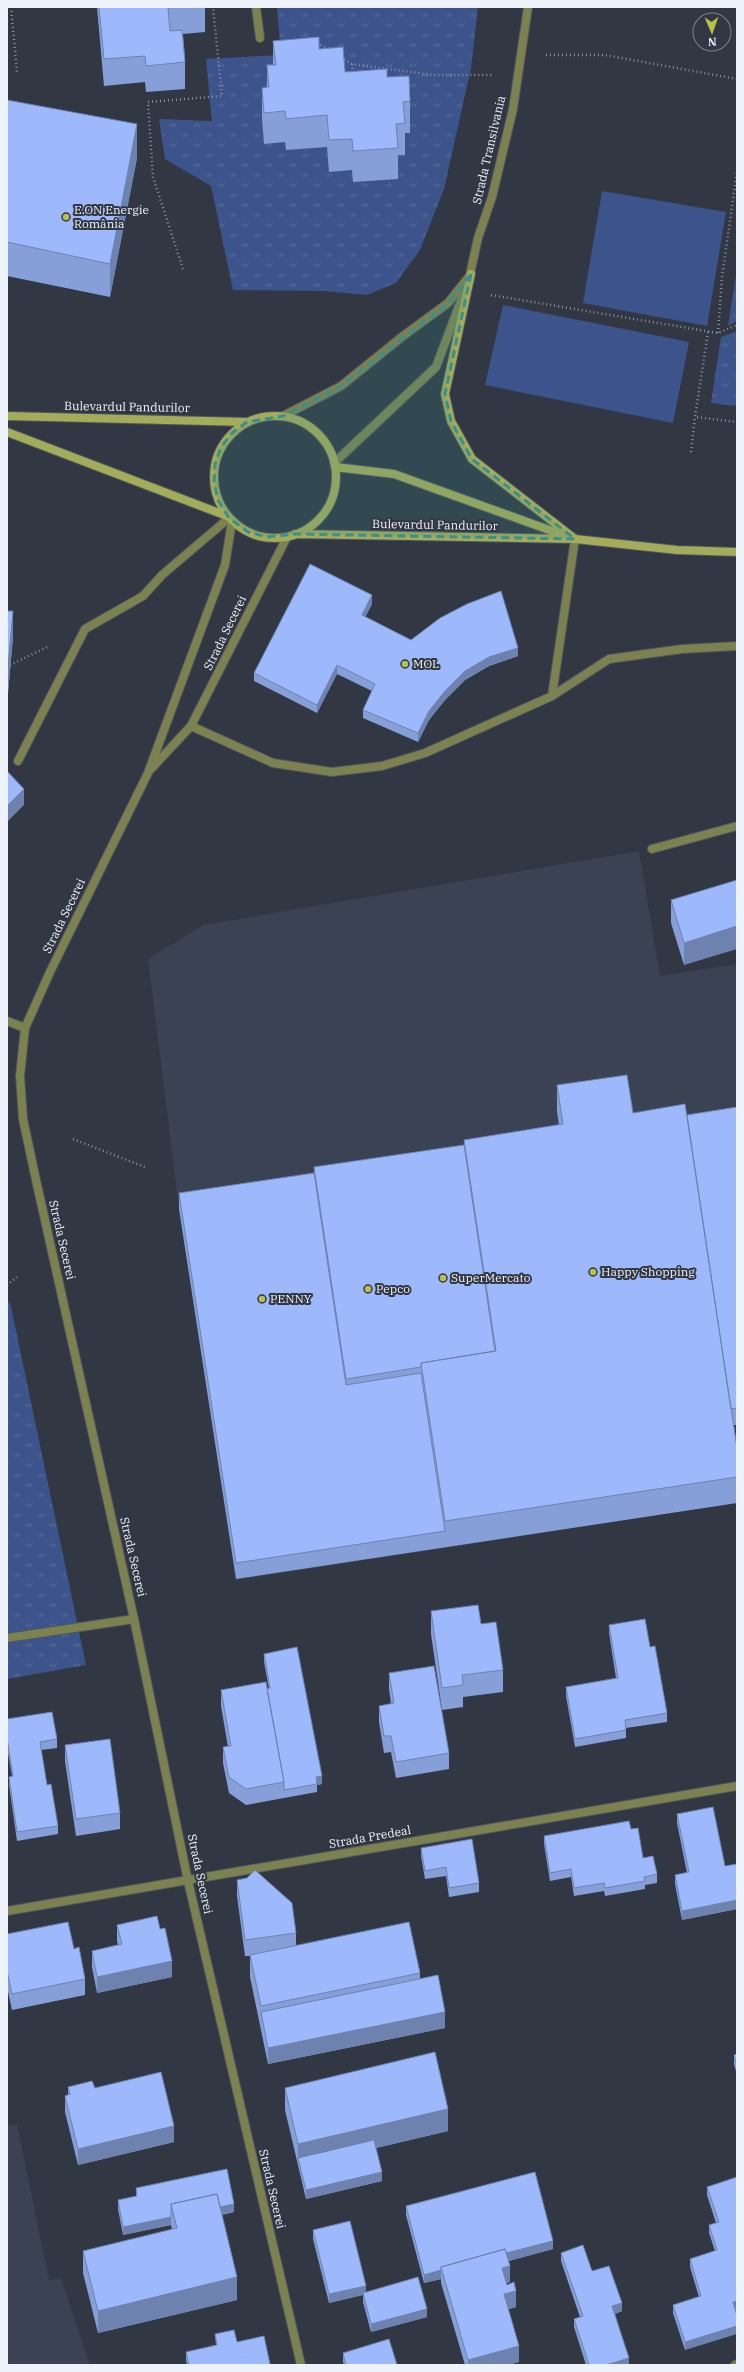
<svg xmlns="http://www.w3.org/2000/svg" width="744" height="2372" font-family="'IBM Plex Serif',serif">
	<defs>
		<pattern id="grass-tufts" width="24" height="20" patternUnits="userSpaceOnUse"><rect width="24" height="20" fill="#3d538b"/><path d="M3 7l-1-3M5 7V3M7 7l1-3M15 17l-1-3M17 17v-4M19 17l1-3" fill="none" stroke="#596c9c"/></pattern>
	</defs>
	<rect width="100%" height="100%" fill="#313743"/>
	<path fill="#3a4253" d="M639 851 660 976 737 964V1425L730 1426 737 1472V1503L236 1580 179 1209 148 959 203 925Z
		M17 2124 49 2280 61 2278 90 2365H7V2126Z"/>
	<path fill="url(#grass-tufts)" d="M277 7H478L471 68 444 189 420 250 396 283 367 295 325 291 233 290 211 186 165 159 159 119 212 121 206 59 281 55Z
		M737 269V321L728 326Z
		M737 331V406L711 403 721 337Z
		M10 1302 86 1665 7 1679V1304Z"/>
	<path fill="#3d538b" d="M602 191 726 212 707 326 583 303Z
		M503 305 689 342 673 423 485 385Z"/>
	<g fill="none" stroke-linecap="round" stroke-linejoin="round">
		<g stroke="#4f5560" stroke-width="10">
			<path id="service" d="M256 7 260 38
				M552 696 609 659 682 649 737 646
				M191 726 273 763 332 772 382 766 425 753 552 696 575 539
				M18 761 85 629 143 596 162 575 229 518
				M652 849 737 826
				M7 1638 134 1619"/>
		</g>
		<g stroke="#4f5560" stroke-width="10">
			<path id="minor" d="M469 279 478 238 492 197 513 109 528 7
				M283 416 341 386 403 336 448 303 471 274
				M334 463 436 367 465 290
				M7 1021 25 1028
				M735 2365 737 2364"/>
		</g>
		<g stroke="#4f5560" stroke-width="10">
			<path id="tertiary" d="M232 521 225 565 148 773 50 972 25 1028 20 1076 23 1119 36 1180 134 1619 188 1881 301 2365
				M151 769 191 726 287 537
				M7 1911 737 1786"/>
		</g>
		<g stroke="#4f5560" stroke-width="10">
			<path id="secondary" d="M471 274 445 394 451 421 472 459 575 539
				M7 416 247 422
				M214 477a61 61 0 1 1 122 0a61 61 0 1 1-122 0Z
				M7 432 227 516
				M335 467 394 474 566 536
				M295 534 575 539 677 550 737 552"/>
		</g>
		<path stroke="#8c919b" stroke-width="2.5" stroke-dasharray="1 3" stroke-linecap="butt" d="M11 7 17 72
			M317 43 329 49
			M546 55H605L737 79
			M341 57 352 64 432 75H492
			M352 64 353 75
			M183 269 153 177 148 102 222 96 213 7
			M491 295 718 333 737 325
			M708 332 695 417 737 422
			M718 333 722 277 737 171
			M691 452 695 417
			M10 665 47 647
			M73 1139 145 1167
			M7 1285 17 1277"/>
		<use href="#service" stroke="#7c824f" stroke-width="8"/>
		<use href="#minor" stroke="#7c824f" stroke-width="8"/>
		<use href="#tertiary" stroke="#7c824f" stroke-width="8"/>
		<use href="#secondary" stroke="#a3ac58" stroke-width="8"/>
	</g>
	<path fill="#879fd8" d="M97 7H205V32L183 34 185 62V89L146 92 145 82 104 86Z
		M273 41 319 49 345 72 387 77 410 101V133H405V155H398V179L353 182 352 170 329 172 327 147 286 150 285 142 264 144 262 119V88L267 87V65H273Z
		M7 100 137 158 110 297 7 276Z
		M372 604 365 617 411 640 518 656 489 666 465 680 445 700 429 720 418 742 363 718V710L372 691 337 674 317 713 254 681V673Z
		M7 611 13 637 8 693H7Z
		M737 880 684 965 671 923V900Z
		M557 1085 633 1113 687 1115 737 1107V1425H734L737 1448V1503L236 1579 179 1209V1193L314 1173V1167L464 1145V1140L559 1125 557 1112Z
		M431 1611 481 1624 503 1670V1692L463 1697V1707L442 1710 431 1634Z
		M609 1625 650 1647 667 1713V1722L626 1728V1738L575 1747 566 1696V1687L616 1678 609 1633Z
		M264 1654 322 1784 317 1785V1792L246 1805 229 1793 223 1763V1747H228L221 1706V1690L269 1689 264 1662Z
		M389 1673 449 1753V1769L396 1778 391 1752 384 1753 379 1722V1706L391 1704 389 1689Z
		M7 1719 57 1739V1748L41 1750 47 1785 58 1826V1834L17 1841 9 1785V1777L12 1776 7 1747Z
		M65 1745 120 1813V1829L76 1836 65 1761Z
		M677 1814 725 1866H737V1909L682 1920 675 1884V1875L687 1873 677 1823Z
		M631 1829 643 1858 657 1874V1883L645 1885V1889L605 1896 604 1891 574 1896 571 1877 550 1881 544 1844V1836Z
		M421 1848 479 1883V1892L449 1897 446 1876 425 1879 421 1856Z
		M237 1880 296 1933V1945L420 1973V1979L445 2028 268 2064 250 1977V1956H245L237 1896Z
		M117 1925 160 1929 172 1977 97 1993 92 1967V1951L118 1945 117 1941Z
		M7 1934 74 1949 85 1979V1995L12 2010 7 1987Z
		M737 2054V2075L734 2064V2055Z
		M68 2087 95 2088 174 2142 78 2165 65 2112V2096L68 2095Z
		M285 2088 448 2131 376 2148 382 2181 306 2199 285 2110Z
		M737 2177V2309L735 2310 685 2350 673 2313V2305L699 2297 690 2267V2259L715 2251 709 2233V2225L716 2223 707 2195V2187Z
		M136 2188 234 2212 222 2215 237 2300 98 2333 83 2273V2251L172 2230 171 2225 123 2235 118 2209V2200L136 2196Z
		M406 2206 553 2249 509 2261 510 2282 506 2283 516 2307 508 2309 519 2362 508 2365H465L441 2283V2279L424 2283 406 2215Z
		M313 2230 366 2292 427 2317 371 2332 363 2302V2295L329 2303 313 2239Z
		M561 2253 592 2271 622 2311 615 2314 629 2365H586L574 2327V2319L580 2317 561 2261Z
		M215 2334 237 2342 272 2365H187L186 2360V2352L216 2345Z
		M343 2353 397 2365H344L343 2362Z"/>
	<path fill="#6e82b0" d="M137 124V158L110 297V264Z
		M372 595V604L362 624V615Z
		M13 611V637L8 693V666Z
		M518 648V656L489 666 465 680 445 700 429 720 418 742V733L429 711 445 691 465 671 489 657Z
		M337 665V674L317 713V705Z
		M24 789V805L7 822V806Z
		M737 926V949L684 965V943Z
		M322 1776V1784L317 1785 316 1777Z
		M737 1900V1909L682 1920V1911Z
		M172 1961V1977L97 1993V1977Z
		M445 2012V2028L268 2064V2048Z
		M448 2109V2131L300 2166 298 2158V2144Z
		M174 2126V2142L78 2165V2149Z
		M382 2172V2181L306 2199V2190Z
		M234 2204V2212L176 2224 174 2216Z
		M171 2217V2225L123 2235V2227Z
		M553 2241V2249L444 2278 442 2270Z
		M510 2266V2282L502 2284V2268Z
		M441 2270V2279L424 2283V2275Z
		M237 2277V2300L98 2333V2311Z
		M366 2286V2294L363 2293V2295L329 2303V2294Z
		M516 2291V2307L504 2311V2294Z
		M737 2301V2309L733 2310V2302Z
		M622 2303V2311L612 2315V2306Z
		M427 2309V2317L371 2332V2324Z
		M737 2326V2334L685 2350V2342Z
		M519 2346V2362L508 2365H468V2360Z
		M629 2358V2365H606Z"/>
	<path fill="#9db9fb" stroke="#6e82b0" d="M99 7H185L168 8 170 31 182 30 185 62 146 66 145 56 104 59Z
		M319 37V49L343 47 345 72 387 69V77L409 76 410 101 403 102 405 123 396 124 398 148 353 151 352 139 329 140 327 115 286 119 285 111 264 113 262 88 269 87 267 65H276L273 41Z
		M7 100 137 124 110 264 7 242Z
		M310 564 372 595 362 615 411 640 440 618 467 604 501 591 518 648 489 657 465 671 445 691 429 711 418 733 363 710 375 684 337 665 317 705 254 673Z
		M7 611H13L8 666H7Z
		M7 771 24 789 7 806Z
		M737 880V926L684 943 671 900Z
		M627 1075 633 1113 685 1104 737 1448V1477L445 1521 421 1363 496 1351 464 1140 563 1124 557 1085Z
		M737 1107V1408L731 1409 687 1115Z
		M464 1145 495 1351 421 1363V1367L346 1379 314 1167Z
		M314 1173 346 1385 421 1373 445 1531 236 1563 179 1193Z
		M478 1605 481 1624 496 1622 503 1670 462 1675 463 1685 442 1688 431 1611Z
		M645 1619 650 1647 655 1646 667 1713 625 1720 626 1730 575 1739 566 1687 618 1678 609 1625Z
		M297 1647 322 1776 316 1777 317 1784 284 1790V1782L267 1689 270 1688 264 1654Z
		M434 1666 449 1753 396 1762 391 1736H384L379 1706 394 1703 389 1673Z
		M266 1682 284 1782 246 1789 229 1777 223 1747 231 1746 221 1690Z
		M52 1712 57 1739 40 1742 47 1785 51 1784 58 1826 17 1832 9 1777 13 1776 7 1738V1719Z
		M110 1739 120 1813 76 1819 65 1745Z
		M713 1807 725 1866 737 1864V1900L682 1911 675 1875 689 1872 677 1814Z
		M629 1821 631 1829 638 1828 643 1858 653 1856 657 1874 644 1877 645 1881 605 1888 604 1883 574 1888 571 1869 550 1873 544 1836Z
		M472 1839 479 1883 449 1888 446 1867 425 1871 421 1848Z
		M255 1870 292 1903 296 1933 245 1940 237 1880 247 1878Z
		M157 1916 160 1929 165 1928 172 1961 97 1977 92 1951 122 1944 117 1925Z
		M68 1922 74 1949 79 1947 85 1979 12 1994 7 1971V1934Z
		M409 1922 420 1973 261 2006 250 1955Z
		M438 1975 445 2012 268 2048 261 2012Z
		M435 2052 448 2109 298 2144 285 2088Z
		M737 2054V2066L734 2055Z
		M161 2072 174 2126 78 2149 65 2096 70 2094 68 2087 92 2081 95 2088Z
		M374 2140 382 2172 306 2190 298 2158Z
		M227 2169 234 2204 220 2207 217 2194 171 2204V2217L123 2227 118 2200 137 2196 136 2188Z
		M535 2172 553 2241 506 2253 505 2249 441 2267V2270L424 2275 406 2206Z
		M737 2177V2301L733 2302 737 2315V2326L685 2342 673 2305 701 2296 690 2259 717 2250 709 2225 719 2222 707 2187Z
		M217 2194 237 2277 98 2311 83 2251 177 2228 171 2204Z
		M350 2221 366 2286 329 2294 313 2230Z
		M583 2245 592 2271 609 2266 622 2303 612 2306 629 2358 606 2365H589L574 2319 583 2316 561 2253Z
		M505 2249 510 2266 502 2268 507 2285 514 2282 516 2291 504 2294 519 2346 468 2360 441 2267Z
		M418 2277 427 2309 371 2324 363 2293Z
		M234 2330 237 2342 264 2336 270 2364 266 2365H189L186 2352 217 2345 215 2334Z
		M389 2339 397 2365H346L343 2353Z"/>
	<path fill="#3c8f8a" fill-opacity="0.2" stroke="#3c8f8a" stroke-width="3" stroke-dasharray="8 5" stroke-linejoin="round" d="M471 274 445 394 451 421 472 459 575 539 295 534 267 537 248 532 229 518 218 500 214 482 215 464 221 447 232 433 247 422 283 416 341 386 448 303Z"/>
	<g fill="#b6c148" stroke="#313743" stroke-width="1.5">
		<circle cx="66" cy="217" r="4"/>
		<circle cx="405" cy="664" r="4"/>
		<circle cx="593" cy="1272" r="4"/>
		<circle cx="443" cy="1278" r="4"/>
		<circle cx="368" cy="1289" r="4"/>
		<circle cx="262" cy="1299" r="4"/>
	</g>
	<g text-anchor="middle" stroke-width="4" stroke-linejoin="round" paint-order="stroke">
		<g font-size="12" fill="#eef2fa" stroke="#313743">
			<text transform="translate(489 150) rotate(-77)" y="4">Strada Transilvania</text>
			<text transform="translate(127 407) rotate(1)" y="4">Bulevardul Pandurilor</text>
			<text transform="translate(435 525) rotate(1)" y="4">Bulevardul Pandurilor</text>
			<text transform="translate(225 633) rotate(-64)" y="4">Strada Secerei</text>
			<text transform="translate(64 916) rotate(-64)" y="4">Strada Secerei</text>
			<text transform="translate(62 1240) rotate(77)" y="4">Strada Secerei</text>
			<text transform="translate(133 1557) rotate(77)" y="4">Strada Secerei</text>
			<text transform="translate(370 1837) rotate(-10)" y="4">Strada Predeal</text>
			<text transform="translate(200 1874) rotate(78)" y="4">Strada Secerei</text>
			<text transform="translate(272 2189) rotate(77)" y="4">Strada Secerei</text>
		</g>
		<g font-size="12" fill="#eef2fa" stroke="#313743" text-anchor="start">
			<text x="74" y="214">E.ON Energie<tspan x="74" dy="14">România</tspan></text>
			<text x="413" y="668">MOL</text>
			<text x="601" y="1276">Happy Shopping</text>
			<text x="451" y="1282">SuperMercato</text>
			<text x="376" y="1293">Pepco</text>
			<text x="270" y="1303">PENNY</text>
		</g>
	</g>
	<rect width="744" height="2372" fill="none" stroke="#eef2fa" stroke-width="16"/>
	<g transform="translate(712 32) rotate(178)"><circle r="19" fill="#313743" stroke="#7d828c"/>
	<path d="M0-3L7 15L0 10L-7 15Z" fill="#b6c148"/>
	<text y="-6" font-size="11" font-weight="bold" text-anchor="middle" fill="#eef2fa">N</text>
	</g>
</svg>
